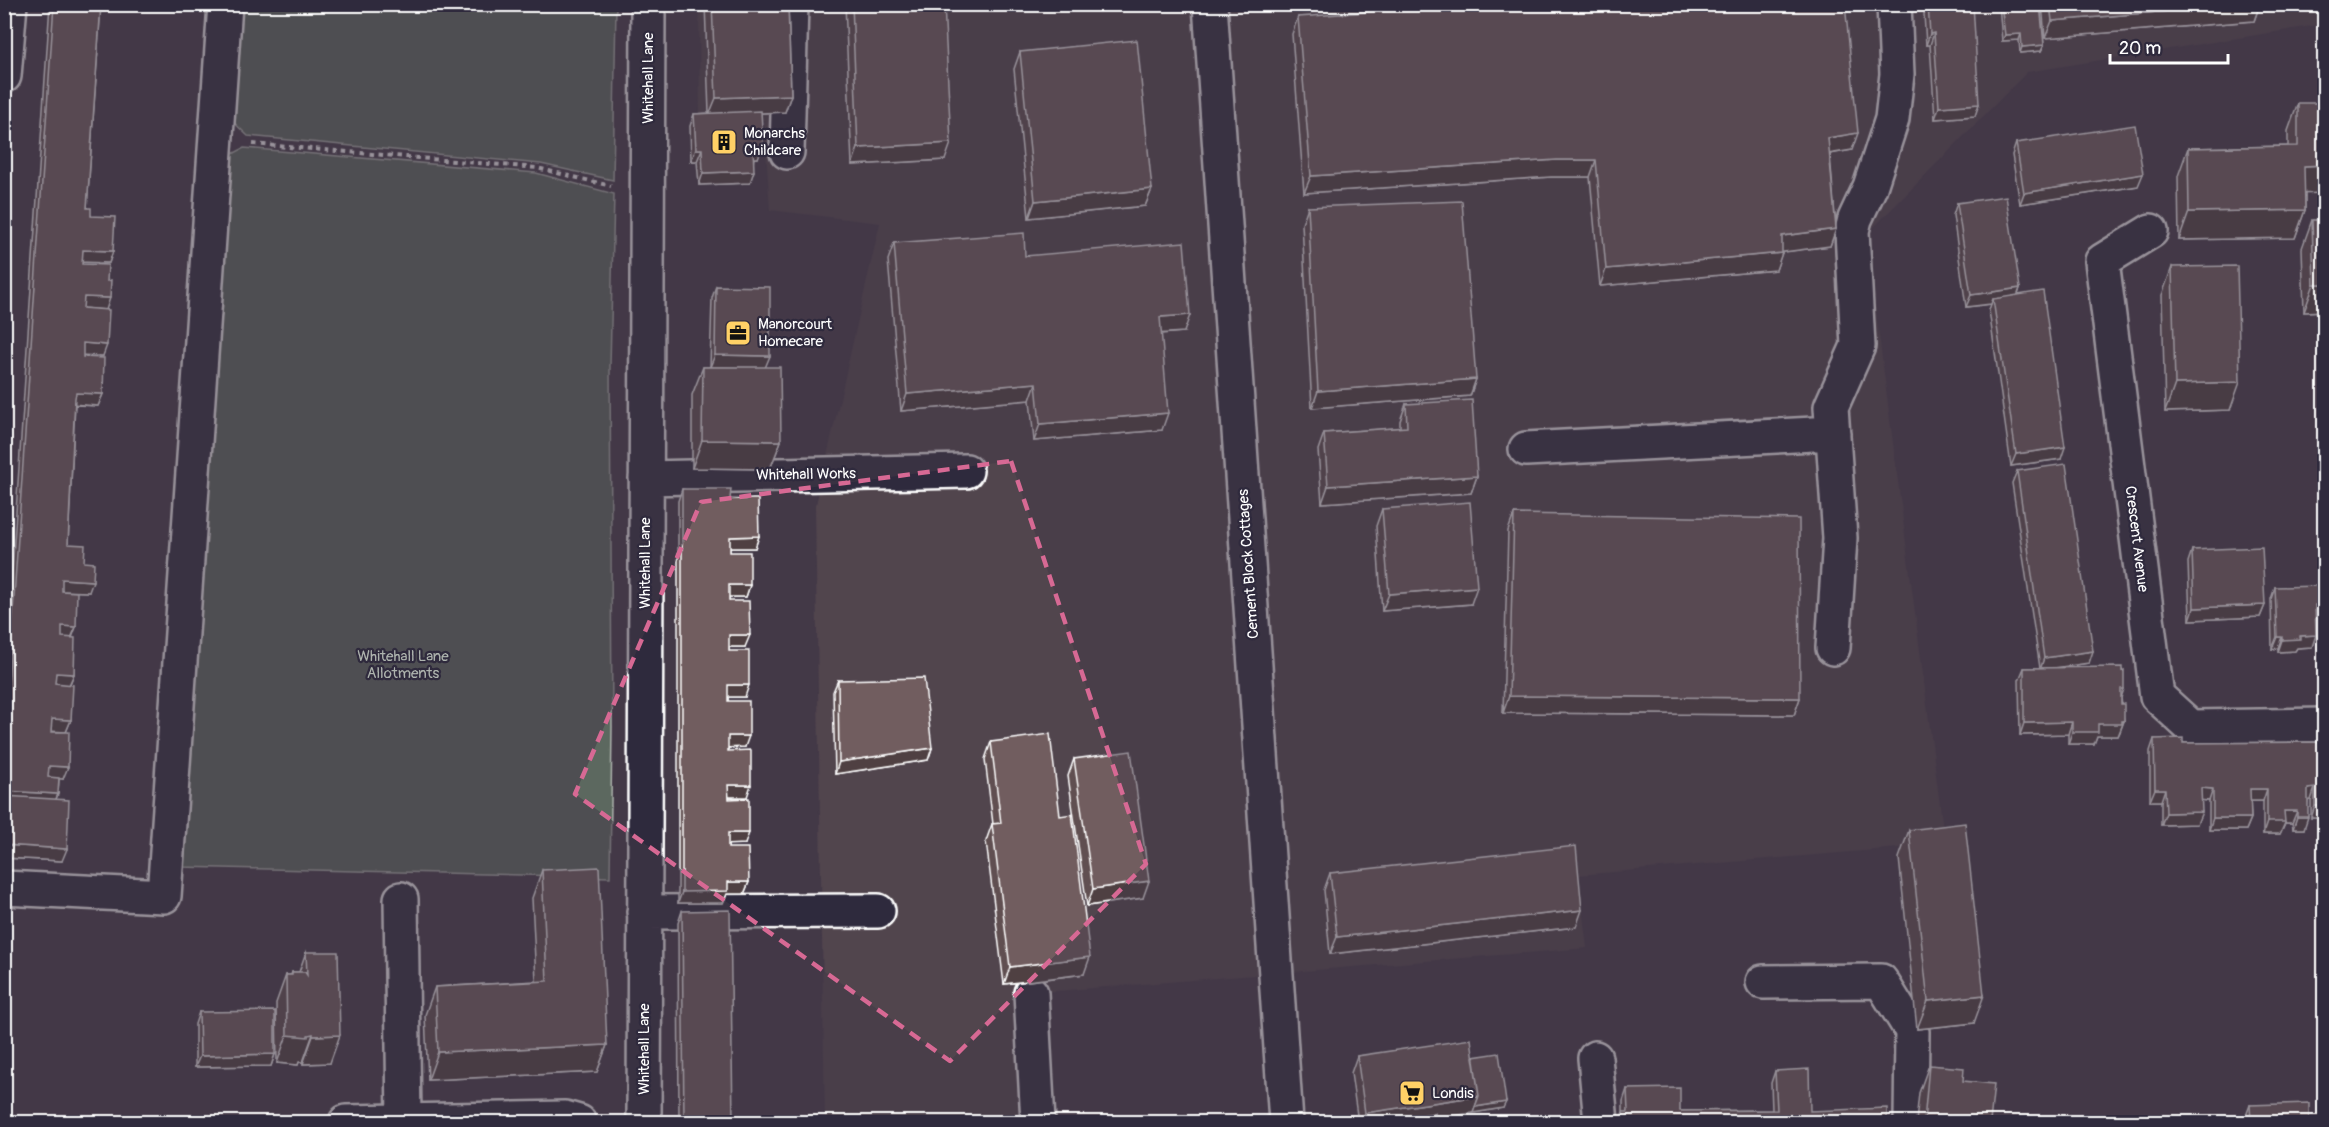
<svg xmlns="http://www.w3.org/2000/svg" width="2329" height="1127" font-family="Pangolin,sans-serif">
	<rect width="100%" height="100%" fill="#433947"/>
	<filter id="ink" filterUnits="userSpaceOnUse"><feTurbulence type="fractalNoise" baseFrequency=".0167" numOctaves="2"/><feDisplacementMap in="SourceGraphic" scale="12" xChannelSelector="R" yChannelSelector="G"/><feConvolveMatrix kernelMatrix="1 2 1 2 8 2 1 2 1" color-interpolation-filters="sRGB"/></filter>
	<g filter="url(#ink)">
		<path fill="#51444e" d="M2324 4V24L2027 72 1866 235 1945 844 1578 875 1587 948 1031 993 1038 1116 949 1122H825L815 509 880 223 770 210 764 120 700 119 699 5Z"/>
		<path fill="#5c685e" stroke="#aeb4ae" stroke-width="1.5" d="M232 5H616L613 180 541 164 248 136 224 113Z
			M244 148 536 173 614 194 610 366 612 727 610 877 181 867 227 157Z"/>
		<g fill="none" stroke-linecap="round" stroke-linejoin="round">
			<g stroke="#fff" stroke-width="38">
				<path id="minor" d="M1210 4 1286 1122
					M4 76 10 4
					M787 152 791 4
					M2151 231 2102 261 2157 696 2191 727 2324 725
					M1526 449 1833 433
					M646 478 966 471
					M1833 648 1840 538 1831 407 1858 346 1852 231 1855 219 1870 187 1892 119 1897 74 1894 4
					M4 888 164 896 225 4
					M401 899 404 1121
					M644 912 878 911
					M1763 982 1881 981 1912 1031 1911 1122
					M1031 993 1038 1122
					M1595 1058 1601 1122
					M644 1122 648 4"/>
			</g>
			<g stroke="#fff" stroke-width="38">
				<path id="major" d="M346 1122 565 1118 579 1122"/>
			</g>
			<path stroke="#fff" stroke-width="4" stroke-dasharray="4.5 4.5" stroke-linecap="butt" d="M253 144 537 168 611 186"/>
			<use href="#minor" stroke="#2f2a3d" stroke-width="33"/>
			<use href="#major" stroke="#2f2a3d" stroke-width="33"/>
		</g>
		<path fill="#615051" stroke="#fff" stroke-width="1.5" d="M50 4H101L87 208 91 216 113 251 109 263 82 262V264L106 309 103 356 83 355V357L103 394 98 406 75 405 68 544 84 562 89 592 62 591 76 627 72 638 74 674 70 684 71 720 66 732 51 731 63 779 59 778 58 794 56 799 62 861 4 858V692Z
			M705 4H788L791 95 785 112 761 113 758 158H754L750 183 699 185 697 161H691L690 126 694 114 709 113Z
			M845 4H944L945 160 852 165Z
			M1927 4H1973L1975 116 1935 119 1930 45H1926L1924 14Z
			M1999 4H2040L2044 45 2041 51 2020 53 2019 40 2002 41Z
			M2042 4H2260L2254 21 2045 38Z
			M1298 17 1852 150 1830 154 1836 229 1830 246 1782 252 1776 270 1600 286 1590 177H1551L1304 193 1292 34Z
			M1020 52 1152 189 1145 206 1029 218 1014 69Z
			M2298 103 2305 193V210L2295 238 2179 240 2178 176 2188 148 2288 146V131Z
			M2016 143 2138 186 2020 204 2012 155Z
			M1957 203 2020 288 2018 295 2061 459 2011 466 1989 310 1991 304 1966 307 1953 215Z
			M1308 207 1476 379 1470 396 1312 408 1302 224Z
			M2312 220H2325V311L2304 312 2302 248Z
			M894 243 1025 256 1184 332 1161 334 1162 430 1034 441 1030 400 901 411 888 260Z
			M2172 267 2230 410 2165 412 2162 295Z
			M716 286 765 367 781 441 770 469 692 468V395L703 367H710L712 298Z
			M1406 404 1477 476 1471 493 1322 503 1318 450 1324 433 1400 428V421Z
			M2017 471 2089 663 2055 668 2124 689 2121 698 2124 721 2120 732 2118 736H2097L2094 744H2068V734L2020 735 2019 680 2024 668H2040L2012 483Z
			M682 489 730 499 759 536 755 548H730V552L750 585 746 597H729V601L745 647H729V651L745 697H728V701L745 747 728 748V751L747 797H728L745 844H728V848L749 882 744 894H727L723 903H678V501Z
			M1382 509 1471 604 1382 611 1376 526Z
			M1514 514 1800 698 1794 715 1503 713 1508 531Z
			M2192 550 2265 605 2260 617 2190 620 2188 562Z
			M2275 587 2318 617H2316V635L2312 647 2297 648 2295 651 2278 652V648L2272 649 2271 599Z
			M2325 616V647H2324L2323 621Z
			M838 680 932 748 928 760 835 774 833 692Z
			M2154 739 2183 743 2325 742V818H2311V800H2308L2304 829H2293L2292 823H2285L2280 834H2263V801H2250L2251 818 2246 830H2209V801L2201 800 2197 824 2161 825V801H2150V751Z
			M991 742 1060 816 1084 974 1004 984 986 841 992 824H993L985 759Z
			M1074 759 1143 898 1087 906 1068 776Z
			M1909 830 1974 1023 1917 1029 1899 858Z
			M542 870 607 1045 597 1072 428 1080 425 1015 435 987 536 981 532 898Z
			M1330 873 1576 927 1330 954 1324 890Z
			M682 911 733 1122H679L678 923Z
			M306 952 330 1063 303 1064V1062H299L298 1065 277 1063 276 1003 286 975H291L292 972H299Z
			M199 1012 275 1054 271 1066 195 1067V1024Z
			M1357 1056 1473 1057 1503 1108 1436 1119V1122H1358L1351 1073Z
			M1929 1065 1963 1081 1990 1122H1916L1919 1093Z
			M1775 1071 1810 1111 1887 1122H1619L1623 1112V1101L1627 1089 1680 1111 1772 1110 1771 1083Z
			M2250 1105 2309 1122H2246V1116Z"/>
		<path fill="#4f4142" stroke="#fff" stroke-width="1.5" d="M2252 4H2260L2254 21 2045 38 2052 21Z
			M1934 33 1930 45H1926L1930 34Z
			M2021 34 2019 40 2002 41 2005 35Z
			M2044 45 2041 51 2020 53 2022 47Z
			M791 95 785 112 709 115 716 98Z
			M1979 104 1975 116 1935 119 1939 107Z
			M1858 133 1852 150 1822 155 1828 138Z
			M951 143 945 160 852 165 858 148Z
			M763 146 758 158H749L753 147Z
			M696 149H702L697 161H691Z
			M1557 160H1596L1590 177H1551L1304 193 1311 176Z
			M2325 165V193L2294 194 2304 166Z
			M754 171 750 183 699 185 703 173Z
			M2143 174 2138 186 2020 204 2024 193Z
			M1152 189 1145 206 1029 218 1035 201Z
			M2305 210 2295 238 2179 240 2189 212Z
			M1836 229 1830 246 1776 253 1782 236Z
			M83 250 113 251 109 263 79 262Z
			M1782 253 1776 270 1600 286 1606 269Z
			M2314 284H2325V311L2304 312Z
			M2020 288 2016 300 1993 299 1991 304 1966 307 1971 295Z
			M84 297 110 298 106 310 80 308Z
			M1190 315 1184 332 1154 334 1160 317Z
			M83 343 107 345 103 356 79 355Z
			M715 355 770 356 765 368 710 367Z
			M1476 379 1470 396 1312 408 1318 391Z
			M2240 382 2230 410 2165 412 2175 384Z
			M1036 383 1030 400 901 411 907 394Z
			M76 393 103 394 98 406 71 404Z
			M1168 413 1162 430 1034 441 1040 424Z
			M702 440 781 441 770 469 692 468Z
			M2065 447 2061 459 2011 466 2016 454Z
			M1477 476 1471 493 1322 503 1328 486Z
			M759 536 755 548H725L730 537Z
			M62 579 93 581 89 592 58 591Z
			M729 585H750L746 597H725Z
			M1477 587 1471 604 1382 611 1389 594Z
			M2265 605 2260 617 2190 620 2194 608Z
			M2315 605H2322L2318 617H2311Z
			M62 626 76 627 71 638H58Z
			M729 635H750L745 647H724Z
			M2316 635 2312 647 2297 648 2295 651 2278 652 2282 640 2300 636Z
			M2277 637H2282L2278 648 2272 649Z
			M2093 651 2089 663 2040 670 2044 658Z
			M56 673 74 674 69 685H52Z
			M728 685H749L745 697H724Z
			M1509 696 1800 698 1794 715 1503 713Z
			M52 719 71 720 66 732 48 731Z
			M2124 721 2118 736H2097L2094 744H2068L2072 732 2098 724Z
			M2072 722 2068 734 2020 735 2024 723Z
			M728 736H749L745 747 724 748Z
			M932 748 928 760 835 774 839 762Z
			M49 766 68 767 63 779 45 778Z
			M728 785H751L747 797H724Z
			M2201 788 2213 789 2209 801 2197 800Z
			M2315 788 2311 800 2304 801 2308 789Z
			M2155 789H2165L2161 801H2150Z
			M2250 789H2267L2263 801H2246Z
			M4 791 58 794 53 806 4 803Z
			M2315 806H2325V818H2311Z
			M2284 811H2297L2292 823H2285L2280 834H2263L2267 822Z
			M2202 812 2197 824 2161 825 2166 813Z
			M2297 817H2308L2304 829H2293Z
			M2213 818H2251L2246 830H2209Z
			M728 833H749L745 844 724 845Z
			M4 845 67 849 62 861 4 858Z
			M1149 881 1143 898 1087 906 1093 889Z
			M728 882H749L744 894H727L723 903H678L682 892Z
			M1582 910 1576 927 1330 954 1337 937Z
			M1090 957 1084 974 1004 984 1010 967Z
			M1984 995 1974 1023 1917 1029 1928 1001Z
			M313 1034 303 1062H299L298 1065 277 1063 287 1035Z
			M340 1035 330 1063 303 1064 313 1036Z
			M607 1045 597 1072 428 1080 438 1052Z
			M275 1054 271 1066 195 1067 200 1056Z
			M1479 1096 1473 1113 1408 1122H1362L1365 1113Z
			M1506 1102 1503 1108 1473 1113 1475 1107Z"/>
		<path fill="#715d5e" stroke="#fff" stroke-width="1.5" d="M54 4H101L87 208H91V216L115 217 113 251 83 250 82 264 108 265 107 281 111 280 110 298 84 297 83 308 109 310 107 345 83 343V357L104 358 103 394 76 393 75 398 68 544 85 545 84 562 94 563 93 581 62 579V591L77 592 76 627 62 626V637L75 638 74 674 56 673 55 683 73 685 71 720 52 719 51 732H69L68 767 49 766 48 777 59 778 58 794 4 791V745Z
			M712 4H788L791 95 716 98Z
			M852 4H944L951 143 858 148Z
			M1478 4H1845L1858 133 1828 138 1836 229 1782 236V253L1606 269 1596 160H1557L1311 176 1298 17Z
			M1928 4H1973L1979 104 1939 107 1934 33 1930 34Z
			M2001 4H2040L2044 45 2022 47 2021 34 2005 35Z
			M2050 4H2252L2052 21Z
			M1137 40 1152 189 1035 201 1020 52Z
			M2298 103H2325V165L2304 166 2305 210 2189 212 2188 148 2298 146Z
			M761 111 763 146 753 147 754 171 703 173 702 149H696L694 114Z
			M2135 125 2143 174 2024 193 2016 143Z
			M2006 196 2020 288 1971 295 1957 203Z
			M1462 201 1476 379 1318 391 1308 207Z
			M2312 220H2325V284H2314Z
			M1024 233 1025 256 1184 242 1190 315 1160 317 1168 413 1040 424 1036 383 907 394 894 243Z
			M2237 266 2240 382 2175 384 2172 267Z
			M716 286 770 287V356L715 355Z
			M2043 291 2065 447 2016 454 1993 299Z
			M703 367H780L781 441 702 440Z
			M1472 400 1477 476 1328 486 1324 433 1407 427 1406 404Z
			M2066 464 2093 651 2044 658 2017 471Z
			M682 489H731L730 499H758L759 536 730 537V552H750V585H729V601H749L750 635H729V651H749V685H728V701H749V736H728V751L751 750V785H728L729 799 749 798V833H728V848H748L749 882H728V891L682 892Z
			M1470 502 1477 587 1389 594 1382 509Z
			M1514 514 1799 519 1800 698 1509 696Z
			M2262 547 2265 605 2194 608 2192 550Z
			M2321 586 2322 605H2315L2316 635 2300 636V639L2282 640V637H2277L2275 587Z
			M2122 667V671L2124 670V689H2121V704H2124V721H2122V724H2098V732H2072V722L2024 723V668Z
			M924 678 932 748 839 762 838 680Z
			M1050 734 1060 816 1072 814 1090 957 1010 967 992 824 1001 823 991 742Z
			M2183 738V743L2325 742V806H2315V788L2308 789V817H2297V811H2284L2285 822H2267V789H2250L2251 818H2213V789L2201 788 2202 812 2166 813 2165 789H2155L2154 739Z
			M1131 751 1149 881 1093 889 1074 759Z
			M4 796 69 800 67 849 4 845Z
			M1965 823 1984 995 1928 1001 1909 830Z
			M1576 846 1582 910 1337 937 1330 873Z
			M599 867 607 1045 438 1052 435 987 547 981 542 870Z
			M730 910 733 1122H684L682 911Z
			M306 952H338L340 1035 313 1036V1034L308 1035V1037L287 1035 286 975H292V972H305L307 975Z
			M275 1011V1054L200 1056 199 1012Z
			M1471 1039 1479 1096 1365 1113 1357 1056Z
			M1499 1053 1506 1102 1475 1107 1479 1096 1473 1057Z
			M1929 1065 1964 1068 1963 1081 1994 1084 1990 1122H1924Z
			M1809 1069 1810 1111 1887 1108V1122H1623V1112H1628L1627 1089 1680 1088V1111L1777 1110 1775 1071Z
			M2309 1103V1122H2251L2250 1105Z
			M1435 1113 1436 1122H1369Z
			M1499 1119V1122H1480Z"/>
	</g>
	<path d="M0 0H2329V1127H0ZM1011 461 1146 864 950 1061 575 794 701 502Z" fill="#433947" fill-opacity=".55" fill-rule="evenodd"/>
	<path fill="none" stroke="#d76994" stroke-width="4.5" stroke-dasharray="12 8" stroke-linejoin="round" d="M1011 461 1146 864 950 1061 575 794 701 502Z"/>
	<defs>
		<g id="building-square" transform="scale(1.35)"><rect x="-9" y="-9" width="18" height="18" rx="4" fill="#ffd166" stroke="#2f2a3d"/><path d="M-4-6H4V6H1V3H-1V6H-4ZM-2.5-4.3h1.7v1.8h-1.7ZM.8-4.3h1.7v1.8H.8ZM-2.5-1h1.7V.8h-1.7ZM.8-1h1.7V.8H.8Z" fill="#111"/></g>
		<g id="office-square" transform="scale(1.35)"><rect x="-9" y="-9" width="18" height="18" rx="4" fill="#ffd166" stroke="#2f2a3d"/><path d="M-6-3h4V-5.5h4V-3h4V5H-6ZM-1-4.5V-3h2v-1.5ZM-6 0V1H6V0Z" fill="#111"/></g>
		<g id="supermarket-square" transform="scale(1.35)"><rect x="-9" y="-9" width="18" height="18" rx="4" fill="#ffd166" stroke="#2f2a3d"/><path d="M-6-5.5h2.5l.6 2H6L4.5 2H-2.5L-4.4-4H-6ZM-1.5 3.2a1.3 1.3 0 1 0 .1 0ZM3 3.2a1.3 1.3 0 1 0 .1 0Z" fill="#111"/></g>
	</defs>
	<g fill-rule="evenodd">
		<use href="#building-square" x="724" y="142"/>
		<use href="#office-square" x="738" y="333"/>
		<use href="#supermarket-square" x="1412" y="1093"/>
	</g>
	<g text-anchor="middle" stroke-width="4.5" stroke-linejoin="round" paint-order="stroke">
		<g font-size="15" fill="#fff" stroke="#2f2a3d">
			<text transform="translate(648 78) rotate(-90)" y="5">Whitehall Lane</text>
			<text transform="translate(806 474) rotate(-1)" y="5">Whitehall Works</text>
			<text transform="translate(2137 539) rotate(83)" y="5">Crescent Avenue</text>
			<text transform="translate(645 563) rotate(-90)" y="5">Whitehall Lane</text>
			<text transform="translate(1248 564) rotate(-94)" y="5">Cement Block Cottages</text>
			<text transform="translate(644 1049) rotate(-90)" y="5">Whitehall Lane</text>
		</g>
		<g font-size="15" fill="#fff" stroke="#2f2a3d" text-anchor="start">
			<text x="744" y="138">Monarchs<tspan x="744" dy="17">Childcare</tspan></text>
			<text x="758" y="329">Manorcourt<tspan x="758" dy="17">Homecare</tspan></text>
			<text x="1432" y="1098">Londis</text>
		</g>
		<g font-size="15" fill="#aeb4ae" stroke="#2f2a3d">
			<text x="403" y="661">Whitehall Lane<tspan x="403" dy="17">Allotments</tspan></text>
		</g>
	</g>
	<rect width="2329" height="1127" fill="none" stroke="#2f2a3d" stroke-width="24"/>
	<rect x="12" y="12" width="2305" height="1103" fill="none" stroke="#fff" stroke-width="2" filter="url(#ink)"/>
	<path d="M2110 54v9h118v-9" fill="none" stroke="#ffffff" stroke-width="3"/>
	<text x="2119" y="54" font-size="18" fill="#ffffff" stroke="#2f2a3d" stroke-width="4.5" paint-order="stroke">20 m</text>
</svg>
